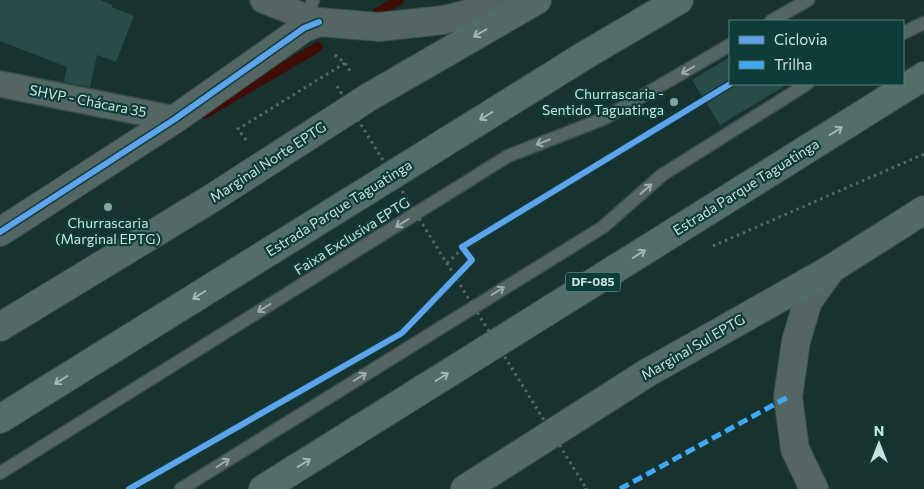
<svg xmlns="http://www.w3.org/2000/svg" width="924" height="489" font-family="Commissioner,sans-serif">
	<rect width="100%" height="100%" fill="#183230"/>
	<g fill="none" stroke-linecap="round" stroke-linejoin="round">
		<path stroke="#400c06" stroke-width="10" d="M377 13 399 0
			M204 114 318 47"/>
	</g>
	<path fill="#284c49" d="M0 0H100L112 5V7L134 16 116 62 97 55 90 87 64 82 67 67 0 41Z
		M730 57V84H788L720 125 692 80Z"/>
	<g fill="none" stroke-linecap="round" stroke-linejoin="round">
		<g stroke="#3a4d4b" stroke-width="15">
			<path id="service" d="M307 17 313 0
				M771 21 808 0
				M903 33 924 23
				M0 473 508 156 603 119 730 45
				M181 489 603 227 662 175 807 84"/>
		</g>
		<g stroke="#3a4d4b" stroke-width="28">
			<path id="minor" d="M263 0 319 22
				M0 84 175 119"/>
		</g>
		<g stroke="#3a4d4b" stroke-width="30">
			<path id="tertiary" d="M0 232 175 119 304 28 319 22 379 27 443 20 527 0
				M814 489 795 449 788 397 796 341 808 301 831 269"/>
		</g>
		<g stroke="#3a4d4b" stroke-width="30">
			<path id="primary" d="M0 327 209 200 369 97 537 0
				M465 489 647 373 831 269 924 210"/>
		</g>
		<g stroke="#3a4d4b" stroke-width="30">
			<path id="motorway" d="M0 419 587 54 679 0
				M263 489 924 76"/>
		</g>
		<path stroke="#586866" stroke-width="3" stroke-dasharray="2.5 4" stroke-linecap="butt" d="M335 55 345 63 352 74
			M246 140 238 129 345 63
			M713 246 924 154
			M447 263 456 255 462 247
			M586 489V488"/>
		<use href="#service" stroke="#546664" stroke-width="12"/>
		<use href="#minor" stroke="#546664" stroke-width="25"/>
		<use href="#tertiary" stroke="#546664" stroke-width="28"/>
		<use href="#primary" stroke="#546a68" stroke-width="28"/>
		<use href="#motorway" stroke="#536d6b" stroke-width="28"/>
		<path stroke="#586866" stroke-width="3" stroke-dasharray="2.5 4" stroke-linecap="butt" d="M337 86 586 488"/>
		<path stroke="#3fa9f5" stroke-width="5" stroke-dasharray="10 5" stroke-linecap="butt" d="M620 489 788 397"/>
		<g stroke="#0e3d39" stroke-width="9">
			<path id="cycleway" d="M0 232 175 119 304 28 319 22
				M129 489 402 333 472 260 462 247 730 84"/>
		</g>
		<use href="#cycleway" stroke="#60a3ed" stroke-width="6"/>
	</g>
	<defs><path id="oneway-shaft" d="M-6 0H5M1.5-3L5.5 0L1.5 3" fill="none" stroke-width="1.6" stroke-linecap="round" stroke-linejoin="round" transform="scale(1.25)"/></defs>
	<use stroke="#a1b7b5" href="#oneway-shaft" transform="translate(480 33) rotate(150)"/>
	<g stroke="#9bb0ad">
		<use href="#oneway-shaft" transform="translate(688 70) rotate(150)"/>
		<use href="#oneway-shaft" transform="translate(543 142) rotate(159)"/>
		<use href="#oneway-shaft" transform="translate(646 189) rotate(-41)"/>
		<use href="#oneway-shaft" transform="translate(402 223) rotate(148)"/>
		<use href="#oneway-shaft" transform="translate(498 291) rotate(-32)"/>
		<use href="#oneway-shaft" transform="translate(264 308) rotate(148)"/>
		<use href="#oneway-shaft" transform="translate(360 377) rotate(-32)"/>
		<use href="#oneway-shaft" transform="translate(223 463) rotate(-32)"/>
	</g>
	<g stroke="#a0b8b6">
		<use href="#oneway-shaft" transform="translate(486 116) rotate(148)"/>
		<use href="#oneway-shaft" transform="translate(836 131) rotate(-32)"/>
		<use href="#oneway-shaft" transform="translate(639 254) rotate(-32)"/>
		<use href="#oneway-shaft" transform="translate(199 295) rotate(148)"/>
		<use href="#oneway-shaft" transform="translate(442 377) rotate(-32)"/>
		<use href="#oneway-shaft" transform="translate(61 380) rotate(148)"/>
		<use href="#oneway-shaft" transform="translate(304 463) rotate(-32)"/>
	</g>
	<g fill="#8ca4a1" stroke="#0e3d39" stroke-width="2">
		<circle cx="674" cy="102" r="5"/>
		<circle cx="108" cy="207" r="5"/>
	</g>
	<g text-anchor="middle" stroke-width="4.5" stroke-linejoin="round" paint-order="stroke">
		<rect fill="#0e3d39" stroke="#92b0ac" stroke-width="1" x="565.5" y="272.5" width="55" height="19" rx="4"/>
		<g font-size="12" font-weight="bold" fill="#cae1de">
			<text x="593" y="286">DF-085</text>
		</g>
		<g font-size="14" fill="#cae1de" stroke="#0e3d39" text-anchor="end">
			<text x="664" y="99">Churrascaria -<tspan x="664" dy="16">Sentido Taguatinga</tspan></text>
			<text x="108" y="228" text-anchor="middle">Churrascaria<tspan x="108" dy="16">(Marginal EPTG)</tspan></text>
		</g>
		<g font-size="14" fill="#cae1de" stroke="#0e3d39">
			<text transform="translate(88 101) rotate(11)" y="5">SHVP - Chácara 35</text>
			<text transform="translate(268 162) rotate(-33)" y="5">Marginal Norte EPTG</text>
			<text transform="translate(746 187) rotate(-32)" y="5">Estrada Parque Taguatinga</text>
			<text transform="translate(339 208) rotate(-32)" y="5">Estrada Parque Taguatinga</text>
			<text transform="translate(352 236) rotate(-32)" y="5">Faixa Exclusiva EPTG</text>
			<text transform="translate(693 347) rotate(-30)" y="5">Marginal Sul EPTG</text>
		</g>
	</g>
	<rect x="729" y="20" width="175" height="65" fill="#0e3d39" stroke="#597f7b"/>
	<rect x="739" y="36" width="25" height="8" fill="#60a3ed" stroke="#597f7b"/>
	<text x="774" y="45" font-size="15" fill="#cae1de">Ciclovia</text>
	<rect x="739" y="61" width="25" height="8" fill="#3fa9f5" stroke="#597f7b"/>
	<text x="774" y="70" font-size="15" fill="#cae1de">Trilha</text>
	<g transform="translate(879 444)" stroke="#0e3d39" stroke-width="4" paint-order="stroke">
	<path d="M0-4L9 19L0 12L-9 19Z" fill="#cae1de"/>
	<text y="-8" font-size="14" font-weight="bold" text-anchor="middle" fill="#cae1de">N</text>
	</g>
</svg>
